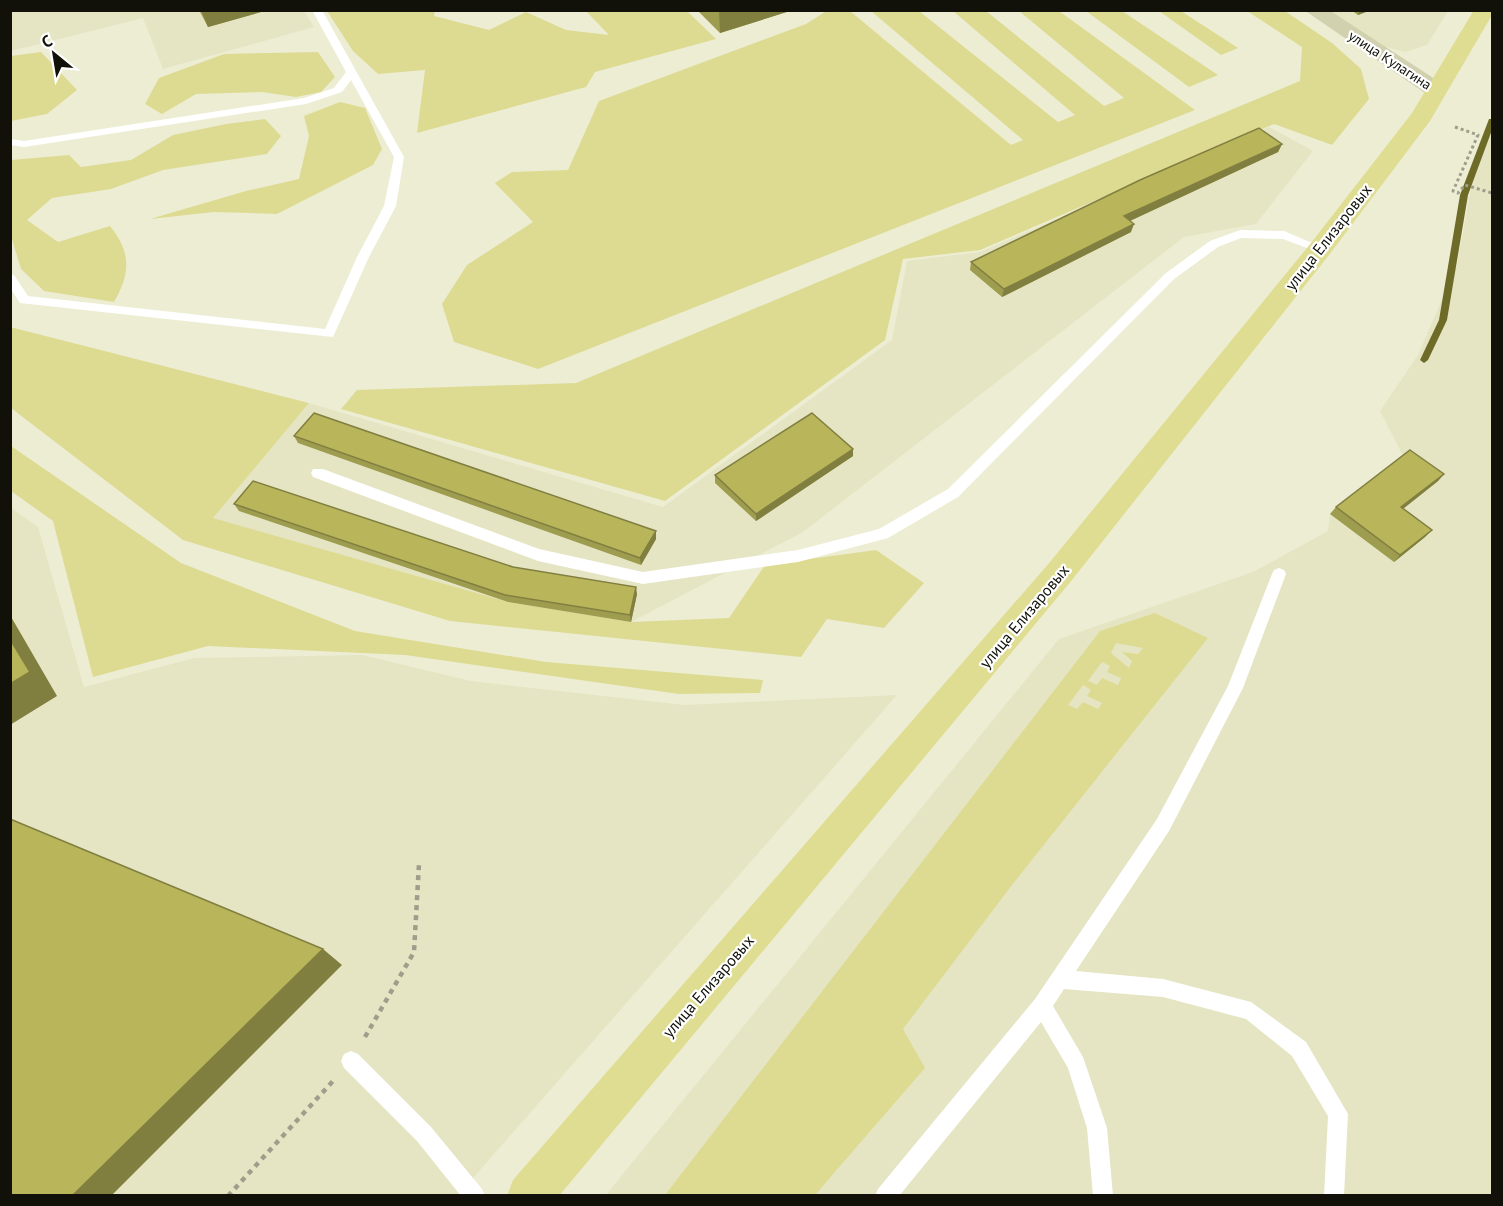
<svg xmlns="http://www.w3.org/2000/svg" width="1503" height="1206" font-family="'PT Sans',sans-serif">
	<rect width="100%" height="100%" fill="#ededd4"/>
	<path fill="#e5e5c4" d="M10 11H304L314 27 163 69 143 18 11 51Z
		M1326 11H1448L1427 45 1405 52 1379 45Z
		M1492 115V1195L605 1196 1059 639 1253 572 1328 531 1330 514 1404 458 1380 411 1418 355 1457 265 1474 171Z
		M1269 127 1313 151 1256 224 1184 237 803 532 631 622 485 613 213 518 309 403 663 507 892 340 907 261 980 252Z
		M10 507 38 527 84 687 194 658 362 655 471 681 684 705 897 695 458 1195H11Z"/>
	<path fill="#dddb92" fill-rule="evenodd" d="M828 10 850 11 1011 145 1023 140 871 11H919L1058 122 1075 115 953 11H986L1104 106 1124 98 1019 11H1059L1195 110 538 369 454 342 442 304 467 265 533 222 495 183 512 172 568 170 599 101 806 24Z
		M327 11H435L434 16 489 30 526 12 566 30 609 35 586 11H687L716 39 595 72 586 87 417 133 425 70 378 74 353 51Z
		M1086 11H1122L1218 75 1189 87Z
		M1159 11H1181L1238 48 1221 55Z
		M1247 11H1285L1332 43 1361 69 1369 99 1332 145 1274 124 980 250 903 259 885 340 665 501 341 409 357 390 576 383 1300 81 1302 47Z
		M41 52 77 90 47 114 11 121V56Z
		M318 52 335 77 321 92 296 97 262 92 196 94 162 114 145 104 159 78 224 54Z
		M340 102 365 108 382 149 373 165 277 214 214 212 150 219 246 191 299 179 309 136 304 116Z
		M265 119 281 136 267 154 163 170 111 189 52 198 27 220 58 242 110 226C131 252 131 273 114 302L44 291 21 269 11 236V160L69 155 81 167 131 160 173 135 226 124Z
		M10 327 309 403 213 518 508 602 631 622 729 618 765 565 876 550 924 583 884 628 827 619 801 657 450 621 183 540 11 408Z
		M11 446 181 563 355 631 546 662 763 680 760 693 679 694 405 655 208 646 93 677 53 521 11 491Z
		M1155 613 1208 638 1012 885 903 1029 925 1068 815 1195H665L1100 631ZM1116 643 1143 648 1138 654 1122 652 1132 661 1129 668 1111 653ZM1102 662 1110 666 1107 672 1121 678 1118 685 1102 678 1097 685 1088 681ZM1083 685 1091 690 1087 696 1102 703 1098 709 1083 702 1077 709 1068 705Z"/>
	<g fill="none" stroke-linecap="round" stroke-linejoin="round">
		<path fill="#6e6b29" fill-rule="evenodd" d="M1489 119H1492V130L1468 195 1447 320 1428 360 1424 363 1420 360 1439 320 1460 195Z"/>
		<path stroke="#9e9e8b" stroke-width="3" stroke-dasharray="3 3" stroke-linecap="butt" d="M1455 127 1478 135 1453 191 1458 193 1465 185 1492 193"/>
		<path stroke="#9e9e8b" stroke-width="4.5" stroke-dasharray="5 5" stroke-linecap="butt" d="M365 1037 414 952 419 864
			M228 1196 333 1081"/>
		<path fill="#fff" fill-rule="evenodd" d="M312 10H322L404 157 396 206 369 257 333 337 20 303 10 288V274L14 275 28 296 325 329 357 257 384 206 394 157 351 80 342 92 306 104 24 147 10 145V139L24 141 304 98 334 88 346 72Z
			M1240 230 1284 231 1326 249 1320 253 1283 239 1241 238 1218 247 1174 279 958 497 888 538 798 562 643 584 538 561 313 477 311 473 313 469H323L539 549 643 572 798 550 879 529 948 489 1166 273 1210 241Z
			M1279 568 1284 570 1286 574 1243 688 1169 831 1076 971 1163 979 1251 1002 1306 1042 1348 1114 1344 1196H1324L1328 1116 1292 1056 1246 1019 1163 997 1064 989 1053 1006 1083 1057 1107 1128 1113 1196H1093L1087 1128 1068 1068 1041 1022 899 1196H875L878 1189 1035 999 1157 819 1228 686 1272 574 1274 570Z
			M351 1051 358 1054 431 1127 482 1189 485 1196H461L417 1141 344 1068 341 1061 344 1054Z"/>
		<path fill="#d1d0af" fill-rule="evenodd" d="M1304 10H1329L1444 85 1447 90 1444 95H1428Z"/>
		<path fill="#dfdd92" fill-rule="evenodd" d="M1474 10H1492V15L1430 121 1329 255 1072 580 559 1196H507L513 1180 1050 562 1311 243 1412 113Z"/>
	</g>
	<path fill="#9e9c4e" d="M199 10H268L208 27Z
		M697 10H793L720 33Z
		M1351 10H1371L1358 15Z
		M1282 144 1278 152 1130 221 1131 232 1002 297 970 270 971 262Z
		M294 436 656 539 641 565 298 443Z
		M853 449V456L756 521 715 483V475Z
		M1444 474 1438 481 1403 509 1425 537 1394 562 1330 514 1336 507Z
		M234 504 513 567 637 594 631 622 508 602 239 511Z"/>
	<path fill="#817f40" d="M201 10H268L208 27Z
		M719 10H793L720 33Z
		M1360 10H1371L1358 15Z
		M1282 144 1278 152 1121 225 1124 216Z
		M1134 224 1131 232 1002 297 1004 289Z
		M853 449V456L756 521V514Z
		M1444 474 1438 481 1395 515 1401 507Z
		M1432 530 1425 537 1394 562 1400 555Z
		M656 531V539L641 565 640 558Z
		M636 587 637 594 631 622 630 615Z
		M10 615 57 696 10 725Z
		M323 949 342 965 111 1196H72Z"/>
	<path fill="#b8b55b" stroke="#817f40" stroke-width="1.5" d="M1259 128 1282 144 1124 216 1134 224 1004 289 971 262 1140 180Z
		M314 413 656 531 640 558 294 436Z
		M812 413 853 449 756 514 715 475Z
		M1410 450 1444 474 1401 507 1432 530 1400 555 1336 507Z
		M253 481 513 567 636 587 630 615 505 595 234 504Z
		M10 639 30 672 10 684Z
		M10 819 323 949 72 1196H10Z"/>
	<g text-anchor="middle" stroke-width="4.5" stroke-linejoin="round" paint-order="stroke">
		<g font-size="14" fill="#111109" stroke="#fff">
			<text transform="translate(1390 60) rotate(33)" y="5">улица Кулагина</text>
		</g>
		<g font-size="16" fill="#111109" stroke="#fff">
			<text transform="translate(1328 237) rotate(-52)" y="6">улица Елизаровых</text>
			<text transform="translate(1024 616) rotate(-50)" y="6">улица Елизаровых</text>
			<text transform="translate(708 986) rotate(-49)" y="6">улица Елизаровых</text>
		</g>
	</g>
	<rect width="1503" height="1206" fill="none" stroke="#111109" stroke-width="24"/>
	<g transform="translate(54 54) rotate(330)" stroke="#ffffff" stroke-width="4.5" paint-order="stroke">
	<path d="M0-4.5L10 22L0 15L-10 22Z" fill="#111109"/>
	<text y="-9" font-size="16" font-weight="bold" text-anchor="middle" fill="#111109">С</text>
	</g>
</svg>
